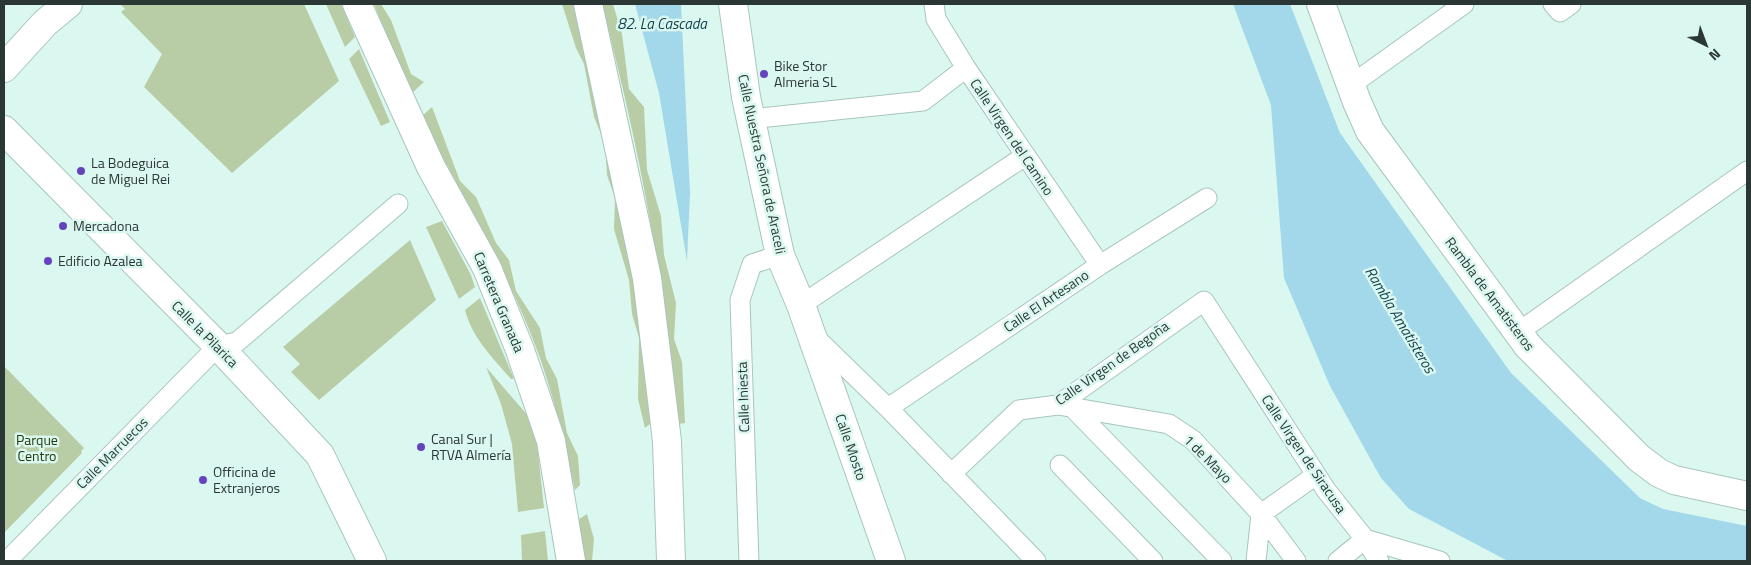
<svg xmlns="http://www.w3.org/2000/svg" width="1751" height="565" font-family="'Titillium Web',sans-serif">
	<rect width="100%" height="100%" fill="#daf8ef"/>
	<path fill="#b8cda6" d="M120 4H304L339 81 232 173 144 87 162 54 121 12 125 9Z
		M326 4H341L355 37 345 47Z
		M374 4H381L391 20 411 74 424 82 411 94Z
		M562 4H574C593 75 610 146 623 218 635 286 643 354 652 422L645 428 638 399 639 338 632 314 629 280 614 229 615 198 607 175 605 144 594 117 584 64 576 48Z
		M602 4H613L622 34 629 89 644 107 647 170 661 216 664 255 676 303 674 339 682 362 685 423 678 424C665 281 638 143 602 4Z
		M359 49 390 122 381 126 349 59Z
		M432 107 460 181 476 197 496 243 509 260 516 291 540 328 546 358 557 379 567 433 578 456 580 485 575 490C565 446 555 401 540 358 510 274 463 196 421 117Z
		M442 221 471 275 475 287 459 299 426 227Z
		M410 240 436 300 319 400 291 372 300 364 283 347Z
		M480 298 514 379H511C493 358 472 338 465 310Z
		M4 366 84 448 81 451 82 453 4 533Z
		M486 367 535 424 544 508 518 512 512 444 501 404Z
		M587 514 594 539 592 561H584L579 519Z
		M545 531 548 561H522L521 535Z"/>
	<path fill="#a3d7ea" d="M635 4H681L690 193 687 261 659 93Z
		M1233 4H1290L1340 133 1511 373 1640 498 1663 509 1747 526V561H1508L1409 509 1381 478 1330 386 1284 278 1271 105Z"/>
	<g fill="none" stroke-linecap="round" stroke-linejoin="round">
		<g stroke="#a8c5bd" stroke-width="21">
			<path id="street" d="M934 4 936 19 966 68 1100 265
				M1553 4 1560 12 1571 4
				M1351 85 1464 4
				M750 119 923 101 966 68
				M801 305 1025 156
				M1517 333 1747 171
				M816 338 888 408 1036 561
				M1058 405 1169 424 1193 440 1261 514 1296 561
				M888 408 1100 265 1207 198
				M1073 408 1222 561
				M1060 465 1153 561
				M951 474 1019 410 1058 405 1204 301 1326 490 1365 539 1440 561
				M7 561 218 346 237 342 398 204
				M749 561 740 300 752 264 780 255
				M1256 561 1261 514 1316 475
				M1338 561 1365 539 1379 561"/>
		</g>
		<g stroke="#a8c5bd" stroke-width="30">
			<path id="secondary" d="M733 4 746 97 780 255 801 305 891 561
				M1321 4 1357 102 1370 131 1528 346 1639 458 1659 473 1674 480 1747 496
				M4 68 45 23 68 4
				M4 130 218 346 320 455 372 561"/>
		</g>
		<g stroke="#a8c5bd" stroke-width="30">
			<path id="primary" d="M357 4 431 167 487 268 520 350 551 441 571 561
				M588 4 647 278 667 441 671 561"/>
		</g>
		<use href="#street" stroke="#fff" stroke-width="19"/>
		<use href="#secondary" stroke="#fff" stroke-width="28"/>
		<use href="#primary" stroke="#fff" stroke-width="28"/>
	</g>
	<g fill="#6543bc" stroke="#daf8ef" stroke-width="2">
		<circle cx="764" cy="74" r="5"/>
		<circle cx="81" cy="171" r="5"/>
		<circle cx="63" cy="226" r="5"/>
		<circle cx="48" cy="261" r="5"/>
		<circle cx="421" cy="447" r="5"/>
		<circle cx="203" cy="480" r="5"/>
	</g>
	<g text-anchor="middle" stroke-width="5" stroke-linejoin="round" paint-order="stroke">
		<g font-size="14" fill="#2b3734" stroke="#daf8ef" text-anchor="start">
			<text x="774" y="71">Bike Stor<tspan x="774" dy="16">Almeria SL</tspan></text>
			<text x="91" y="168">La Bodeguica<tspan x="91" dy="16">de Miguel Rei</tspan></text>
			<text x="73" y="231">Mercadona</text>
			<text x="58" y="266">Edificio Azalea</text>
			<text x="431" y="444">Canal Sur |<tspan x="431" dy="16">RTVA Almería</tspan></text>
			<text x="213" y="477">Officina de<tspan x="213" dy="16">Extranjeros</tspan></text>
		</g>
		<g font-size="14" fill="#2b3734" stroke="#daf8ef">
			<text transform="translate(1012 137) rotate(56)" y="5">Calle Virgen del Camino</text>
			<text transform="translate(762 164) rotate(78)" y="5">Calle Nuestra Señora de Araceli</text>
			<text transform="translate(1490 294) rotate(53)" y="5">Rambla de Amatisteros</text>
			<text transform="translate(1046 301) rotate(-34)" y="5">Calle El Artesano</text>
			<text transform="translate(499 302) rotate(67)" y="5">Carretera Granada</text>
			<text transform="translate(205 334) rotate(45)" y="5">Calle la Pilarica</text>
			<text transform="translate(1112 363) rotate(-35)" y="5">Calle Virgen de Begoña</text>
			<text transform="translate(743 397) rotate(-92)" y="5">Calle Iniesta</text>
			<text transform="translate(851 447) rotate(71)" y="5">Calle Mosto</text>
			<text transform="translate(112 453) rotate(-45)" y="5">Calle Marruecos</text>
			<text transform="translate(1304 454) rotate(56)" y="5">Calle Virgen de Siracusa</text>
			<text transform="translate(1208 459) rotate(45)" y="5">1 de Mayo</text>
		</g>
		<g font-size="14" fill="#25380c" stroke="#daf8ef">
			<text x="37" y="445">Parque<tspan x="37" dy="16">Centro</tspan></text>
		</g>
		<g font-size="15" font-style="italic" fill="#0f3d4b" stroke="#daf8ef">
			<text x="662" y="29">82. La Cascada</text>
			<text transform="translate(1400 320) rotate(59)" y="5">Rambla Amatisteros</text>
		</g>
	</g>
	<rect width="1751" height="565" fill="none" stroke="#2b3734" stroke-width="10"/>
	<g transform="translate(1706 45) rotate(138)" stroke="#daf8ef" stroke-width="4" paint-order="stroke">
	<path d="M0-4L9 19L0 12L-9 19Z" fill="#2b3734"/>
	<text y="-8" font-size="14" font-weight="bold" text-anchor="middle" fill="#2b3734">N</text>
	</g>
</svg>
